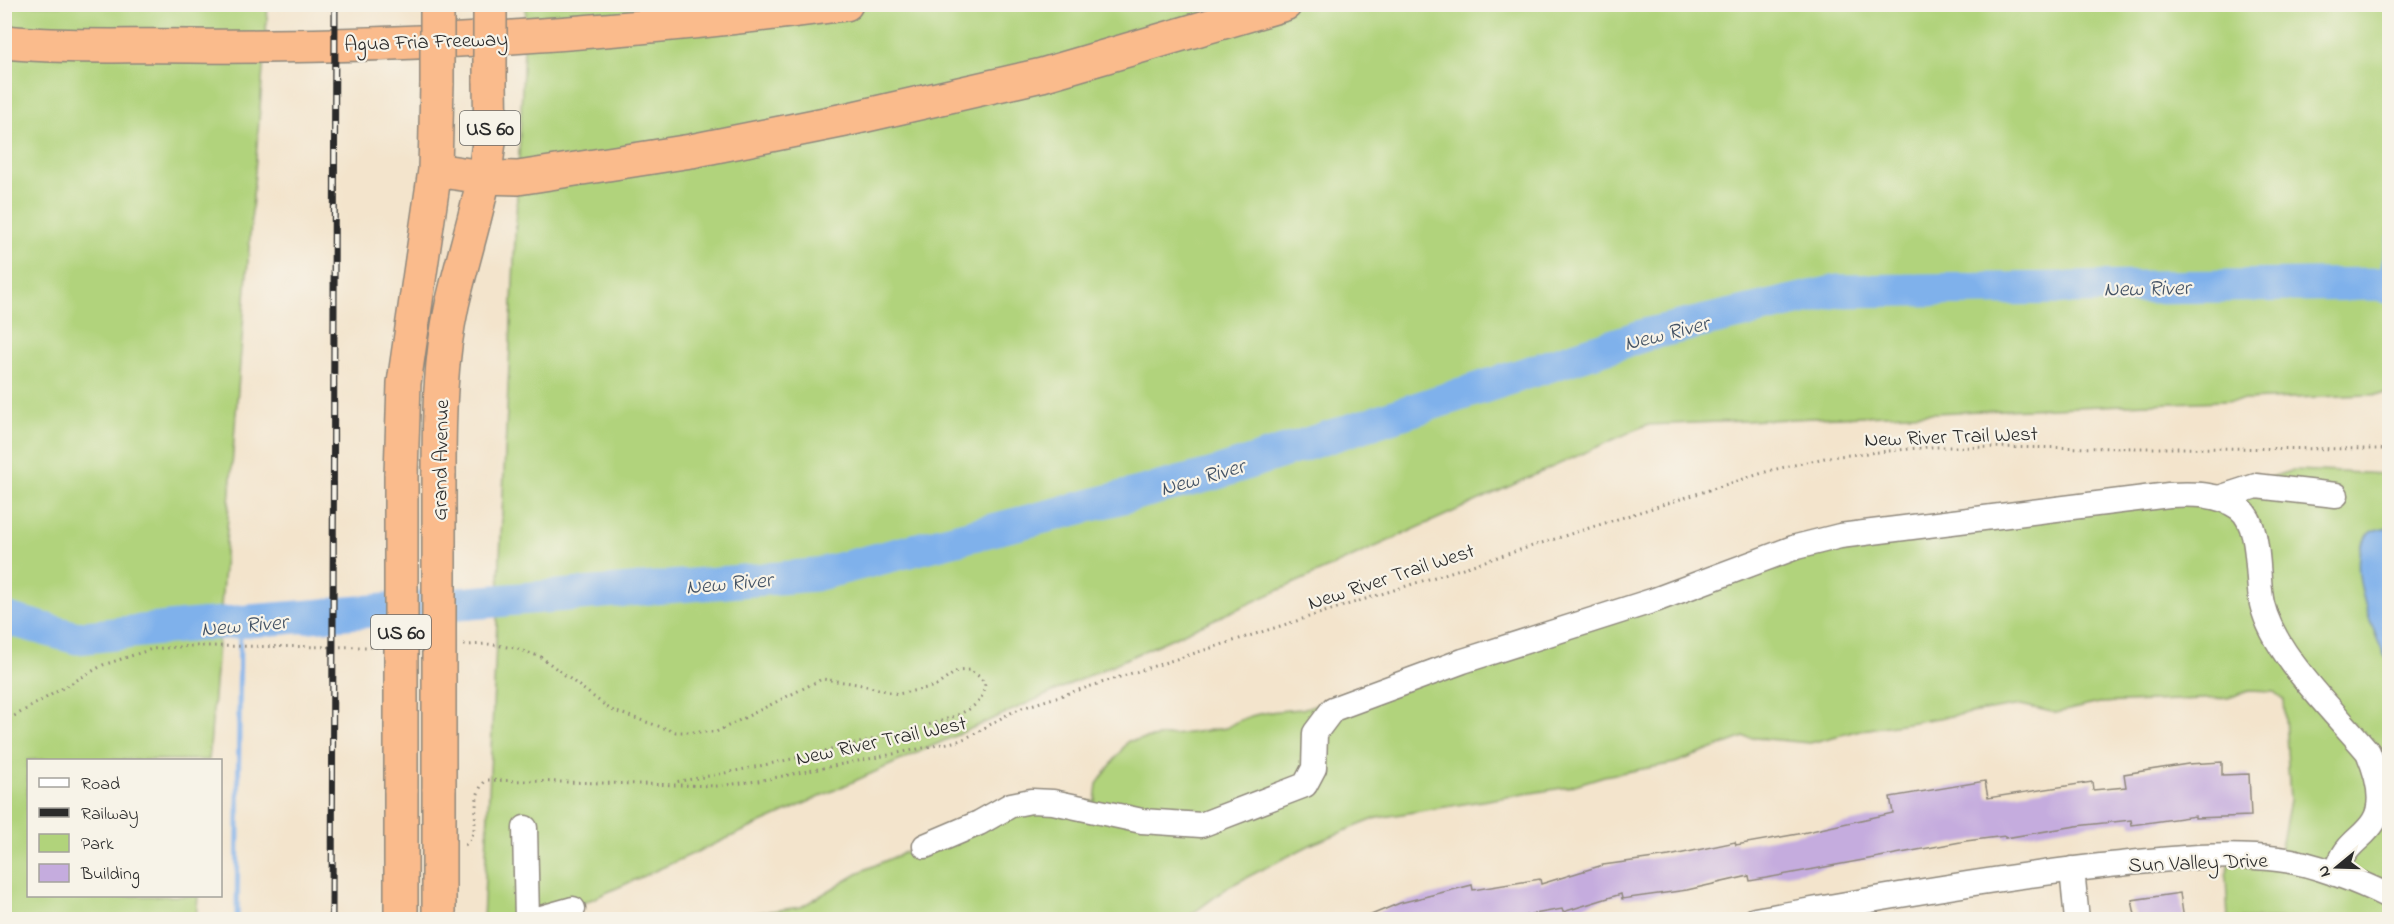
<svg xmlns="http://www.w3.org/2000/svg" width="2394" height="924" font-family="'Indie Flower',sans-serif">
	<rect width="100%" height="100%" fill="#f7f3e8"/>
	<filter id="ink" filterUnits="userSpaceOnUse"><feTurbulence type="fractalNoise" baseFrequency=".0167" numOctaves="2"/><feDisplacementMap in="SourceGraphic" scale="12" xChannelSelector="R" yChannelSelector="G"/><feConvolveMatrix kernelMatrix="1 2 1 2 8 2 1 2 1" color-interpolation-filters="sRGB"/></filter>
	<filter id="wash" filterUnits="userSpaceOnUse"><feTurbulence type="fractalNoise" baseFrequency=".008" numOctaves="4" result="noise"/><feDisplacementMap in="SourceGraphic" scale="24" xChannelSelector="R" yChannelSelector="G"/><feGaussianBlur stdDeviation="1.35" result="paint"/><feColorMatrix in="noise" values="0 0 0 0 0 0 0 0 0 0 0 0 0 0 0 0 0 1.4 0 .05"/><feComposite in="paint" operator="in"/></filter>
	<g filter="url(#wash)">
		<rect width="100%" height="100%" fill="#f3e4cc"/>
		<path fill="#b1d37b" stroke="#6e7f53" stroke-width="1.5" d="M5 5H268L209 760H28V896H198L196 919 5 920Z
			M526 5H2389V394L1646 425 548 919 483 920Z
			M2293 470 2387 474 2389 479V919H2228L2226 876 2231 857 2279 859 2290 800 2284 700 2274 692 2249 691 2228 698 2099 703 2056 713 2021 705 1856 731 1810 743 1744 737 1675 763 1604 776 1568 787 1377 818 1312 844 1230 886 1185 919 704 920 801 907 864 870 1006 809 1095 801 1097 784 1128 741 1226 728C1250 712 1274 711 1302 709L1782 554 2236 489Z"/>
		<path fill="#7fb1eb" stroke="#556e8b" stroke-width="1.5" d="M2389 527 2390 657H2385C2373 631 2340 552 2372 532 2376 529 2384 528 2389 527Z"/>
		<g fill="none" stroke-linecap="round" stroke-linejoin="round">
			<path stroke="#7fb1eb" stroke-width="5" d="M2379 284 2390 236
				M237 920 240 622"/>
			<path stroke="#7fb1eb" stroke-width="33" d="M4 618 77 638 187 626 815 575 1214 474 1648 334 1837 291 2379 284 2390 288"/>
		</g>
		<g id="blocks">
			<path fill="#c5acde" d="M2222 762V775L2249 774 2251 816 2195 818V816L2132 825 2131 820 2076 826 2005 838V836L1966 841 1750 881 1749 876 1687 890 1622 899 1621 894 1563 912 1562 909 1501 920H1359L1400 903 1472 885 1473 890 1540 879 1541 884 1603 865 1669 856 1735 842 1736 845 1798 834 1893 813 1890 797 1985 781 1988 798 2092 782 2093 790 2126 787 2124 774 2188 764Z
				M2180 893 2184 920H2136L2132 900Z"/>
		</g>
	</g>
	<g filter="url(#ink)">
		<use href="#blocks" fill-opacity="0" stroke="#8f887c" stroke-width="1.5"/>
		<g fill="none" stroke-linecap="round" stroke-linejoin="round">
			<g stroke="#8f887c" stroke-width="27">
				<path id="minor" d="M2219 498 2256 486 2336 495
					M525 828 527 920
					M925 846 979 823 1011 805 1031 801 1053 802 1142 821 1201 825 1305 785 1314 768 1315 733 1333 709 1463 661 1655 600 1796 547 1840 536 2169 495C2192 494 2219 493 2239 508 2262 525 2256 578 2262 604 2274 655 2334 711 2368 752 2376 771 2386 801 2374 821 2367 833 2356 839 2348 849 2342 855 2339 866 2335 874
					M2072 869 2077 920
					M534 920 573 909
					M1755 920C1870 900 1985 879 2101 866 2159 860 2220 852 2278 859 2313 863 2358 881 2390 897"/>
			</g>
			<g stroke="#8f887c" stroke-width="36">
				<path id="highway" d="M4 42C66 48 129 45 190 46 409 48 628 33 846 4
					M435 170 483 177 518 178 691 151 845 120 1042 75 1285 4
					M401 474 404 383 435 170 437 83
					M439 474C439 417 440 360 452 305 465 247 486 190 490 130 491 113 490 96 490 79
					M401 920V789
					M439 920V788"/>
			</g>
			<path stroke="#8f887c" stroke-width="3" stroke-dasharray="1.5 4.5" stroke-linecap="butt" d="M464 645 487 644 515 648 541 657 611 710 676 732H716L822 679 858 684 898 694 936 686 957 671 969 670 980 677 985 684C984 691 982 699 976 704 957 720 918 727 894 734 821 753 748 770 674 782
				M4 722 103 665 152 649 191 646 377 647
				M465 845C484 830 467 795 487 780L717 786 758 781 958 741C981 733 998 717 1022 708L1772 470 1829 457 1928 447 2390 449"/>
			<use href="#minor" stroke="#fff" stroke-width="24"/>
			<use href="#highway" stroke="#fabb8c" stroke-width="33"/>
			<g stroke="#2b2b2b" stroke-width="7">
				<path id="rail" d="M332 920 335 4"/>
			</g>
			<use href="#rail" stroke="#f7f3e8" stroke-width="4.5" stroke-dasharray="14" stroke-linecap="butt"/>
			<g stroke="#8f887c" stroke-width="36" stroke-linecap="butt">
				<path id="highway-bridge" d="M490 4V79
					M437 83V4
					M401 474V789
					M439 474V788"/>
			</g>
			<use href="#highway-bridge" stroke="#fabb8c" stroke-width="33"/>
		</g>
	</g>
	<g text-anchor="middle" stroke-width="4.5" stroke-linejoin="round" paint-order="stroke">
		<g fill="#f7f3e8" stroke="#686764" stroke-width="1.5">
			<rect x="460" y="111" width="60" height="34" rx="4.5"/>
			<rect x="371" y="615" width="60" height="34" rx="4.5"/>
		</g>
		<g font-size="20" font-weight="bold" fill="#2b2b2b">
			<text x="490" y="135">US 60</text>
			<text x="401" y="639">US 60</text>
		</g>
		<g font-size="21" fill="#2b2b2b" stroke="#f7f3e8">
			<text transform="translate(426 41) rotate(-2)" y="7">Agua Fria Freeway</text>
			<text transform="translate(1951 436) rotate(-2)" y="7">New River Trail West</text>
			<text transform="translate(440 460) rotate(-89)" y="7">Grand Avenue</text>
			<text transform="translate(1391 576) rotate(-18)" y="7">New River Trail West</text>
			<text transform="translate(881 740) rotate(-12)" y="7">New River Trail West</text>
			<text transform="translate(2198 862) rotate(-2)" y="7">Sun Valley Drive</text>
		</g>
		<g font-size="22" font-style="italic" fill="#445365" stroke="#f7f3e8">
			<text transform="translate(2147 287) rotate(-1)" y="8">New River</text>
			<text transform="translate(1666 332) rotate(-14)" y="8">New River</text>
			<text transform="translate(1202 476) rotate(-16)" y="8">New River</text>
			<text transform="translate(729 582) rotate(-5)" y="8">New River</text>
			<text transform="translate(244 624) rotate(-5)" y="8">New River</text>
		</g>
	</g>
	<rect width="2394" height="924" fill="none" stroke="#f7f3e8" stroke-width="24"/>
	<rect x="27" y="759" width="195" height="138" fill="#f7f3e8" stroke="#a5a39c" stroke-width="1.5"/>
	<rect x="39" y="778" width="30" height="9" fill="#ffffff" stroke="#a5a39c" stroke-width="1.5"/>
	<text x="81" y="789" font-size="18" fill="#2b2b2b">Road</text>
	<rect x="39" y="808" width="30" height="9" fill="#2b2b2b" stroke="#a5a39c" stroke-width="1.5"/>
	<text x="81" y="819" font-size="18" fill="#2b2b2b">Railway</text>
	<rect x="39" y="834" width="30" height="18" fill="#b1d37b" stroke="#a5a39c" stroke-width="1.5"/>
	<text x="81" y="849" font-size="18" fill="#2b2b2b">Park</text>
	<rect x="39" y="864" width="30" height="18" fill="#c5acde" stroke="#a5a39c" stroke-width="1.5"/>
	<text x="81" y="879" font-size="18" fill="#2b2b2b">Building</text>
	<g transform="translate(2337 867) rotate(251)" stroke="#f7f3e8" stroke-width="4.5" paint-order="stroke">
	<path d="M0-4.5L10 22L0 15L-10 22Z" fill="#2b2b2b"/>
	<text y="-9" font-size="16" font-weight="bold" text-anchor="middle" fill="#2b2b2b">N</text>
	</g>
</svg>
